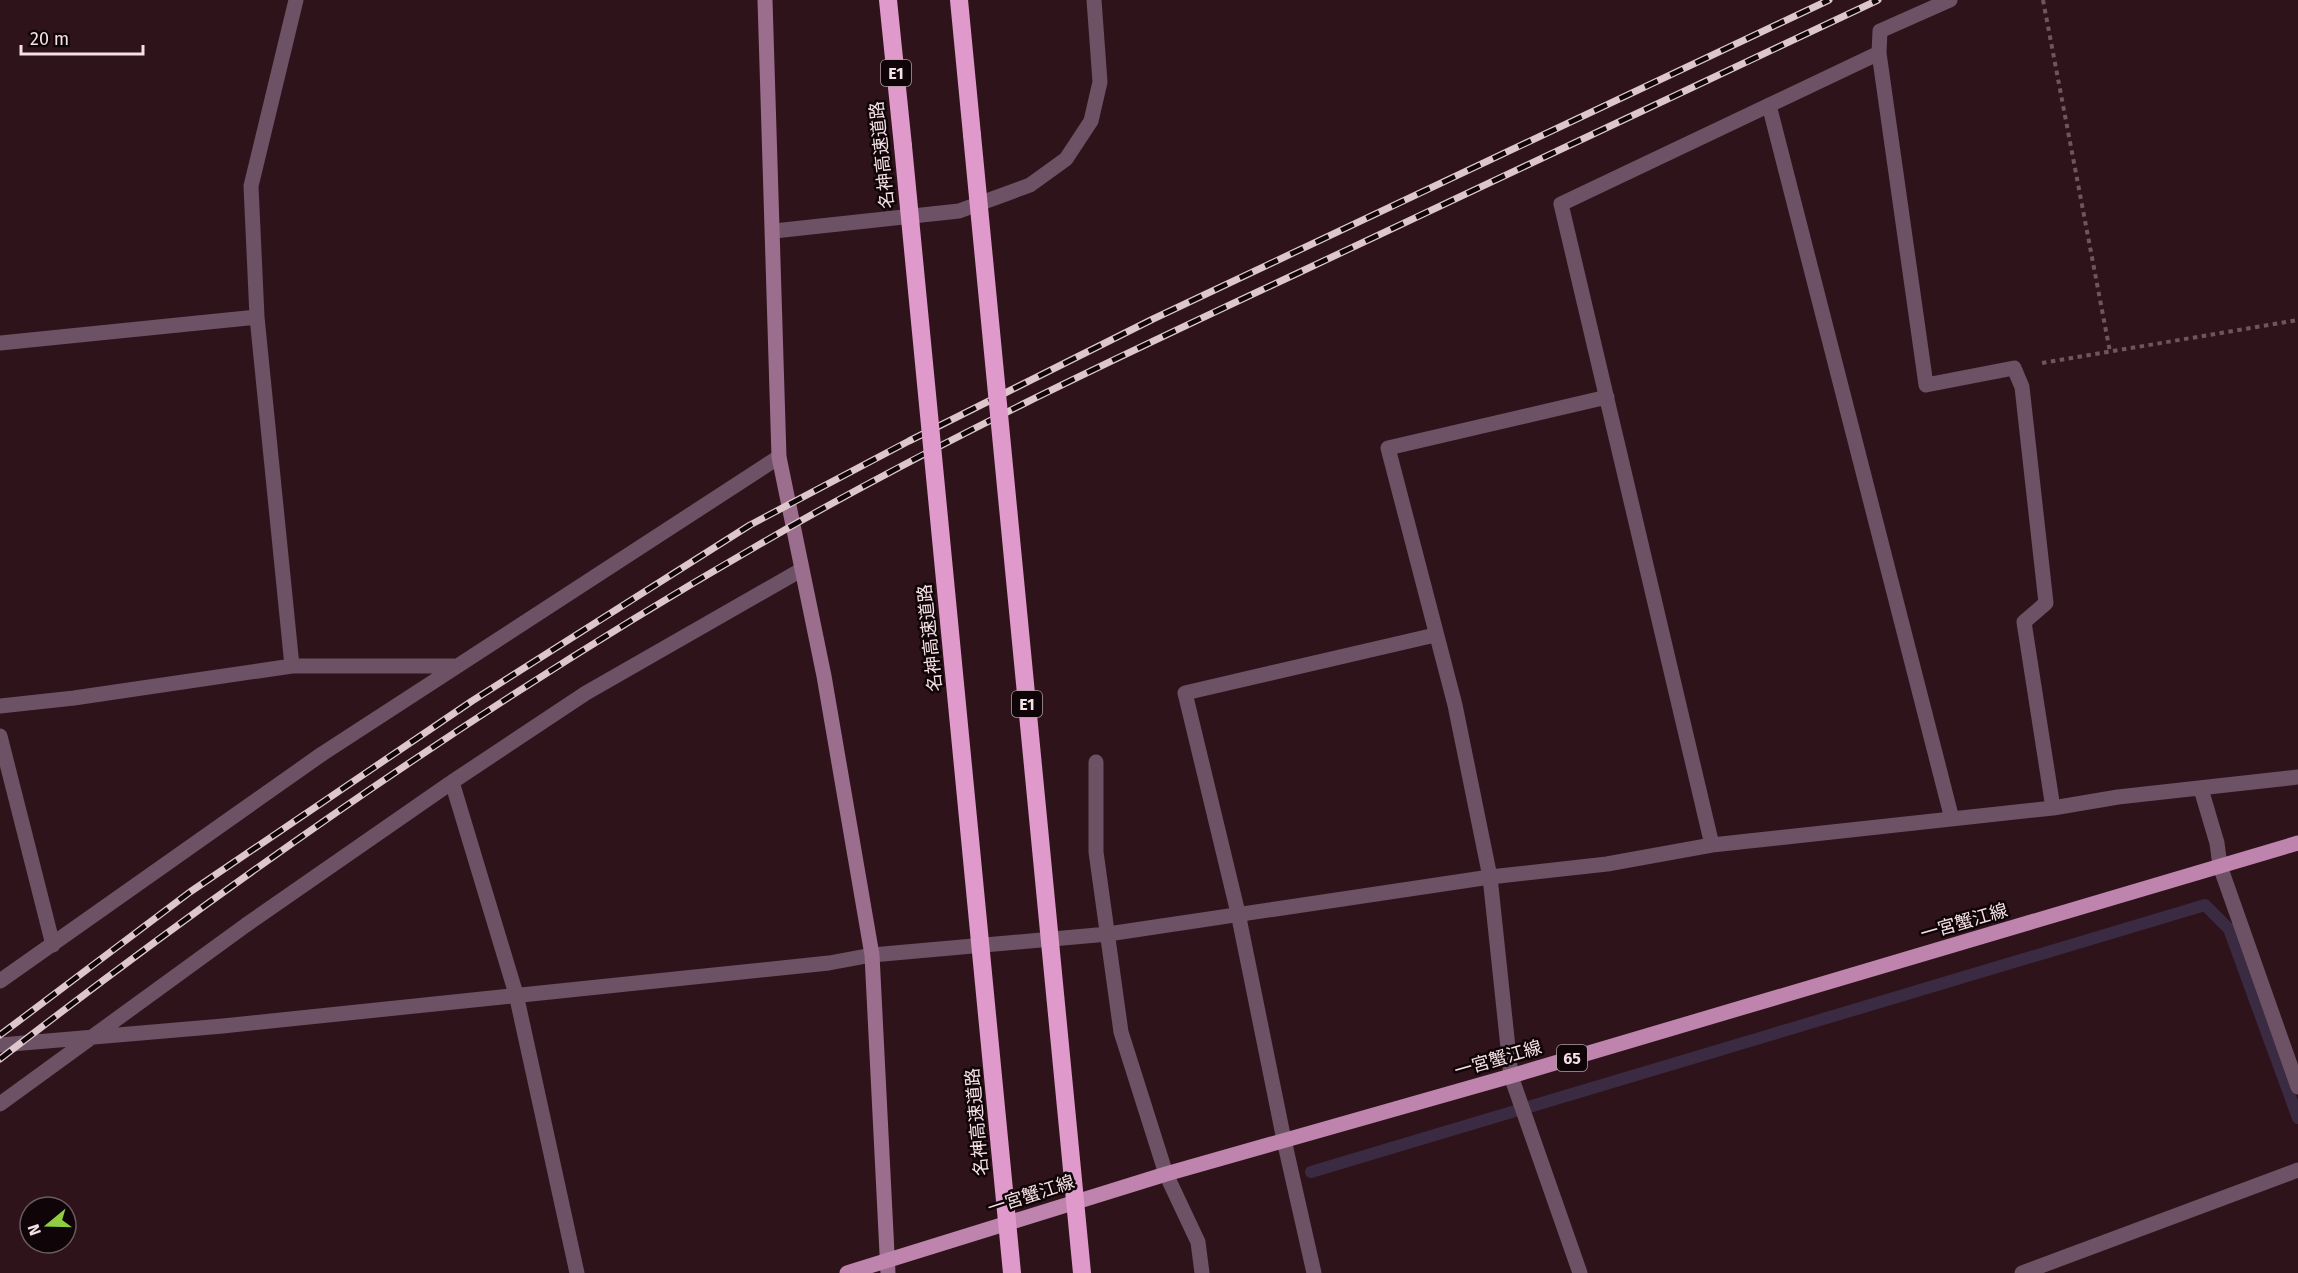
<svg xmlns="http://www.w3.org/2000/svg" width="2298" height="1273" font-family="'Fira Sans','Noto Sans JP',sans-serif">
	<rect width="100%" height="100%" fill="#2f131b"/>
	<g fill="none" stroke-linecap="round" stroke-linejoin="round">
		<path stroke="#3a2b42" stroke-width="12" d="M1311 1172 2205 905 2229 929 2298 1118"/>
		<path stroke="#6f555c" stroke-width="4" stroke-dasharray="4.5 4.5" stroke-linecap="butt" d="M2043 0 2110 352
			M2042 363 2298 320"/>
		<path stroke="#6d5165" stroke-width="15" d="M1950 0 1880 31 1879 53 1926 385 2014 368 2022 387 2046 603 2024 622 2053 808
			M1769 105 1952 819
			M774 231 959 211 1030 185 1066 159 1091 121 1100 82 1094 0
			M0 343 257 317
			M292 666 257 317 251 186 296 0
			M0 706 74 698 292 666H454
			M0 736 53 945
			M1096 762V852L1121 1032 1166 1174 1198 1242 1202 1273
			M452 782 516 994 577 1273
			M2201 789 2217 843 2220 866 2298 1087
			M1712 845 1561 204 1879 53
			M0 981 322 754 779 457
			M0 1045 223 1026 829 963 872 955 1108 934 1490 877 1607 864 1712 845 2053 808 2118 797 2298 777
			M0 1104 246 925 452 782 586 693 801 570
			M1314 1273 1284 1140 1238 913 1185 693 1435 635
			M1580 1273 1511 1076 1490 877 1455 705 1388 448 1607 397
			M2022 1273 2298 1170"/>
		<path stroke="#9b6e8e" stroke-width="15" d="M765 0 779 457 824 676 872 955 888 1273"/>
		<path stroke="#be84ad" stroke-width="15" d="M847 1273 1166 1174 1511 1076 2298 843"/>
		<path stroke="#df99ca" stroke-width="18" d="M888 0 903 146
			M959 0 972 135"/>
		<g stroke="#ddc7cd" stroke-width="7">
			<path id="rail" d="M0 1035 190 892 472 701 750 525 909 441 1153 319 1829 0
				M0 1059C239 874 493 698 755 547 930 445 1114 359 1298 273 1491 182 1685 91 1878 0"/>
		</g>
		<use href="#rail" stroke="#0f0407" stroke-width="4.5" stroke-dasharray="14" stroke-linecap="butt"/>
		<path stroke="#df99ca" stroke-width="18" d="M972 135 1082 1273
			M903 146 1012 1273"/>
	</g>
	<g text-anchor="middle" stroke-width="5" stroke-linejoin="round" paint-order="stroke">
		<g fill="#0f0407" stroke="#b09ea2" stroke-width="1.5">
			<rect x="881" y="60" width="30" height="26" rx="4.5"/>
			<rect x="1012" y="691" width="30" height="26" rx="4.5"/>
			<rect x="1557" y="1045" width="30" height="26" rx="4.5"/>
		</g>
		<g font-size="16" font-weight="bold" fill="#f5e0e5">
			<text x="896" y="79">E1</text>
			<text x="1027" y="710">E1</text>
			<text x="1572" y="1064">65</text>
		</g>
		<g font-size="18" fill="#f5e0e5" stroke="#0f0407">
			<text transform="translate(882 155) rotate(-96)" y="6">名神高速道路</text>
			<text transform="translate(930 638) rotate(-96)" y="6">名神高速道路</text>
			<text transform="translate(1964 922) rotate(-16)" y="6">一宮蟹江線</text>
			<text transform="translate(1498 1059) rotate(-16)" y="6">一宮蟹江線</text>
			<text transform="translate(977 1122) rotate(-95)" y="6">名神高速道路</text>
			<text transform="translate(1031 1195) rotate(-18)" y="6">一宮蟹江線</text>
		</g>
	</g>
	<g transform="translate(48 1225) rotate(251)"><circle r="28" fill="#0f0407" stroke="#6b5c60" stroke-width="1.5"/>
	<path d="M0-4.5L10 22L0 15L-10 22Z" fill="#90cd41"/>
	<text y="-9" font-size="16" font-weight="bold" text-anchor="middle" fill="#f5e0e5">N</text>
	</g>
	<path d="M21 45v9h122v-9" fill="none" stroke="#f5e0e5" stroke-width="3"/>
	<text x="30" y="45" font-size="18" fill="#f5e0e5" stroke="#0f0407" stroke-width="4.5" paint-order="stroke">20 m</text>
</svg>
